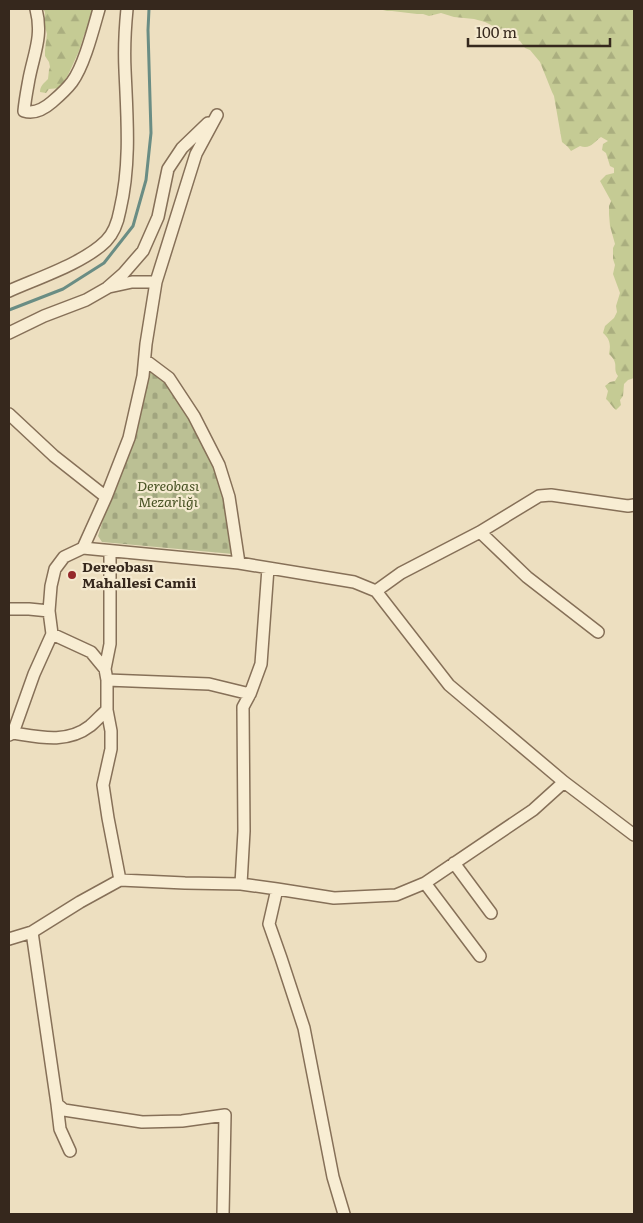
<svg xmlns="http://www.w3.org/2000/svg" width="643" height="1223" font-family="Literata,serif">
	<defs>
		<pattern id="forest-firs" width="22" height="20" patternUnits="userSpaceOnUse" patternTransform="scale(1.25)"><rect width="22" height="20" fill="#c5cb94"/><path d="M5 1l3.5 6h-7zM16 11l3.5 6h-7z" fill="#aaae7f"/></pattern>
		<pattern id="cemetery-stones" width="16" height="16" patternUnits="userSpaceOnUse" patternTransform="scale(1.25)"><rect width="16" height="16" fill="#bbc094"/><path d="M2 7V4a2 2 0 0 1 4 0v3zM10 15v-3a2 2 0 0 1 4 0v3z" fill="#a1a57f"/></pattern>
	</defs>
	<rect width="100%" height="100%" fill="#eddfc0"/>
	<path fill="url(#forest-firs)" d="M43 9H93L90 22 84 35 79 51 68 75 60 88 49 89 46 93 40 92C40 86 44 83 48 79L49 70 50 67 49 62 45 56V50L47 34 44 23 45 12Z
		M379 9H634V378L628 380 624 384 623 396 620 400 621 405 616 410C611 406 610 402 606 399L608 391 605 386 610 382 615 381 618 376C612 368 620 364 609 354 611 345 610 339 603 333L605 326 614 318 617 312 616 306 620 293 613 274 615 265 613 259V248L615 244 610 226 609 214V206L611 201 600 181 606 175 614 173V168L610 166 606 153 602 150 603 144 608 141 601 137C594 142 590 150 580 146L571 151 568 147 562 142 554 96 552 92 540 62 530 50 525 48 520 41 509 36 505 32 485 22 474 19 454 17 441 13 429 16 423 14H417L392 11H387Z"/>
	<path fill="url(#cemetery-stones)" d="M158 372 186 409 220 479 228 508 233 554 102 542 98 536 149 373Z"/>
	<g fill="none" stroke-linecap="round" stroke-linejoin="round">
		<path stroke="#6a8d84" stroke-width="3" d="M9 310 63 289 104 263 133 226 146 180 151 133 148 30 149 9"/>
		<g stroke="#867058" stroke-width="14">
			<path id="minor" d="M36 9C43 36 34 53 29 79 27 90 25 100 24 111 34 114 44 109 52 102 59 96 66 90 72 82 84 66 93 30 99 9
				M109 287 132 282H156
				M9 291C38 278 84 263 106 241 115 232 118 221 120 210 131 163 127 117 125 70 124 49 125 29 127 9
				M9 333 44 316 86 300 107 288 123 274 143 251 158 217 168 169 182 148 208 123
				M145 360 169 378 194 416 219 465 229 497 239 563
				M9 414 54 456 106 497
				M480 532 527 577 598 632
				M83 548 106 497 129 438 143 376 146 344 156 282 196 154 217 115
				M110 551V644L105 669 107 680V710L111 731V749L103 785 108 818 120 880
				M376 591 401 573 480 532 539 496 551 495 628 506 634 505
				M9 609H29L49 611
				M52 634 91 652 105 669
				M107 680 209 684 250 694
				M13 733C39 737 67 744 90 726 96 721 101 715 107 710
				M9 735 13 733 34 674 52 634 49 611 51 586 55 569 64 557 83 548 239 563 354 582 376 591 449 685 564 782 634 835
				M454 863 491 913
				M425 883 480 956
				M241 884 244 831 243 707 250 694 261 664 268 568
				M277 889 269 924 281 958 304 1028 333 1177 344 1214
				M32 932 57 1104 64 1110 142 1122 182 1121 225 1115 223 1214
				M9 939 32 932 80 902 120 880 185 883 241 884 277 889 334 898 396 895 425 883 533 810 564 782
				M57 1104 60 1129 70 1151"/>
		</g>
		<use href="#minor" stroke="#f8edd3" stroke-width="11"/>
	</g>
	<circle fill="#95292b" stroke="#f5ead0" stroke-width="2" cx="72" cy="575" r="5"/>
	<g text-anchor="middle" stroke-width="4.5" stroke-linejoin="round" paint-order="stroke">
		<g font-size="14" font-style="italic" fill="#475223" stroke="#f5ead0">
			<text x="168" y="491">Dereobası<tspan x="168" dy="16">Mezarlığı</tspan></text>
		</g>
		<g font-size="14" font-weight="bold" fill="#36281d" stroke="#f5ead0" text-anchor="start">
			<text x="82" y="572">Dereobası<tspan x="82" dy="16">Mahallesi Camii</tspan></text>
		</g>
	</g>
	<rect width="643" height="1223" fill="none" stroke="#36281d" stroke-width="20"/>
	<path d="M468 38v8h142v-8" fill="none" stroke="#36281d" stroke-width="2.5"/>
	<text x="476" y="38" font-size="15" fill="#36281d" stroke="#f5ead0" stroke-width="4" paint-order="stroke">100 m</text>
</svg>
